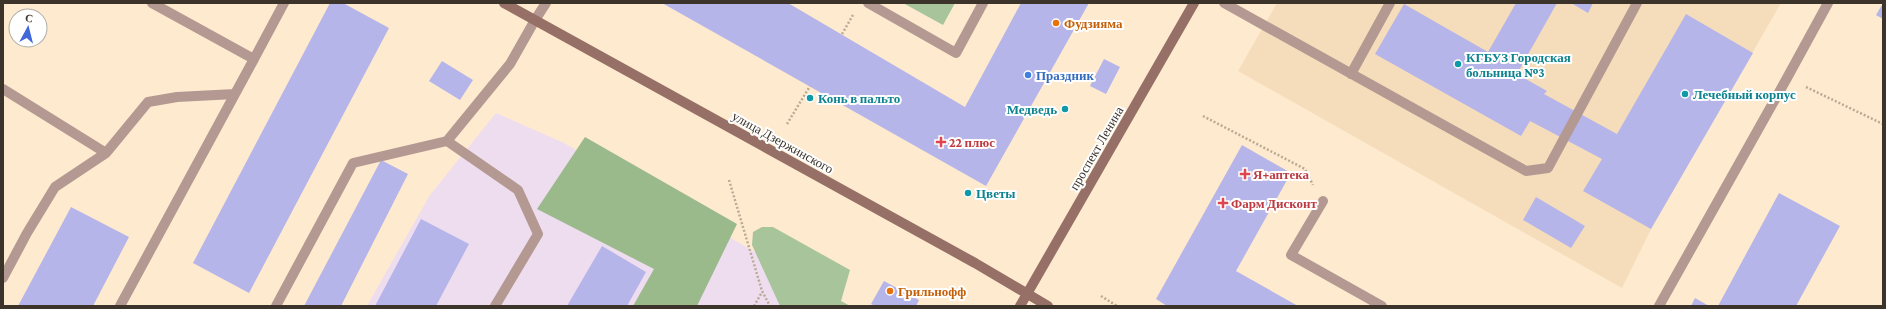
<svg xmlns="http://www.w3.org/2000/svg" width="1886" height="309" font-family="'Crimson Pro',serif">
	<rect width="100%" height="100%" fill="#feeacf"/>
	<path fill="#f5ddbb" d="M1277 3H1781L1651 229 1622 288 1238 71Z"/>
	<path fill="#eeddef" d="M496 113 564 143 850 306H367L430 195Z"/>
	<path fill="#a7c49a" d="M903 3H955L943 25Z
		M762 227H773L850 270 841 301 850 306H780L752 245 753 232Z"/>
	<path fill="#9aba8c" d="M585 137 737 224 697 306H633L654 269 537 209Z"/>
	<path fill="#b6b5e9" d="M330 3H343L389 28 249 293 193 263Z
		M662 3H788L965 107 1021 3H1089L986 186Z
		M1516 3H1557L1517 74 1547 91 1544 94 1617 134 1686 14 1753 53 1651 229 1583 191 1602 159 1530 121 1521 136 1375 54 1404 4 1488 52Z
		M1571 3H1593L1588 13Z
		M1883 3V19L1876 15Z
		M1104 59 1120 67 1106 94 1090 86Z
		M442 61 473 80 460 100 429 81Z
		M1242 145 1291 173 1236 271 1298 306H1167L1156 299Z
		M381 160 408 174 341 306H304Z
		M1779 193 1840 226 1796 306H1718Z
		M1536 197 1585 226 1571 248 1523 220Z
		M71 207 129 237 93 306H18Z
		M421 219 469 244 436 306H375Z
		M602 246 646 272 627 306H567Z
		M884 281 919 300 916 306H875L871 304Z
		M1695 298 1709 306H1691Z"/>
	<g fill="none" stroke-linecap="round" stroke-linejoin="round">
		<path stroke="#baaa95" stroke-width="2.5" stroke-dasharray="2 2" stroke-linecap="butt" d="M842 34 853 15
			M1806 87 1883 124
			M1203 116 1305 169 1313 185
			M787 124 810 86
			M729 180 762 291 770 306
			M1101 296 1117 306
			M754 306 762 292"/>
		<path stroke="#b39992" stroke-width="10" d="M152 3 254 59 284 3
			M868 3 956 53 983 3
			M1224 3 1526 171 1548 168 1637 3
			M1351 74 1390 3
			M3 89 106 153 148 102 177 97 235 94
			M447 141 518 190 538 234 495 306
			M1323 201 1291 255 1382 306
			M3 278 27 233 55 187 106 153
			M120 306 254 59
			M276 306 353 163 447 141 510 64 535 20
			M1659 306 1787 78 1828 3"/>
		<path stroke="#b39992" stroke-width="10" d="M535 20 546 3"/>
		<path stroke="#967067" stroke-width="10" d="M504 3 975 263 1048 306
			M1020 306 1194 3"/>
	</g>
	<g fill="#e8710a" stroke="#fff" stroke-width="1.5">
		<circle cx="1056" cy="23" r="4"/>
		<circle cx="890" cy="291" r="4"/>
	</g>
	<g fill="#0f9aa8" stroke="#fff" stroke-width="1.5">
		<circle cx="1458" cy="64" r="4"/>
		<circle cx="1685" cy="94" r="4"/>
		<circle cx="810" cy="98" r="4"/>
		<circle cx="1065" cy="109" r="4"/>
		<circle cx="968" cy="193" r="4"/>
	</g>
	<circle fill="#3f7fe0" stroke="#fff" stroke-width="1.5" cx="1028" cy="75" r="4"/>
	<g fill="#e0444e" stroke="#fff" stroke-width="1.5">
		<path d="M939 136h4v4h4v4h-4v4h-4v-4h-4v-4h4z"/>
		<path d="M1243 168h4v4h4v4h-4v4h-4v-4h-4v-4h4z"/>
		<path d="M1221 197h4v4h4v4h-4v4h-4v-4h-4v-4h4z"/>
	</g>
	<g text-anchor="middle" stroke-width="4" stroke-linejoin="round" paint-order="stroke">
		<g font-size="13" font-weight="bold" fill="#c56008" stroke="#fff" text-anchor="start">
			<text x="1064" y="28">Фудзияма</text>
			<text x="898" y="296">Грильнофф</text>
		</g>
		<g font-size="13" font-weight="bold" fill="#0d838f" stroke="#fff" text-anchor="start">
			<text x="1466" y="62">КГБУЗ Городская<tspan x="1466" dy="15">больница №3</tspan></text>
			<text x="1693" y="99">Лечебный корпус</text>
			<text x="818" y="103">Конь в пальто</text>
			<text x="1057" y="114" text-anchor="end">Медведь</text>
			<text x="976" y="198">Цветы</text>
		</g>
		<g font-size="13" font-weight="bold" fill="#366cbe" stroke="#fff" text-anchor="start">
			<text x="1036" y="80">Праздник</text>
		</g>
		<g font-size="13" fill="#3c342a" stroke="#fff">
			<text transform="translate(783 142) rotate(29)" y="5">улица Дзержинского</text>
			<text transform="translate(1096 148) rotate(-60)" y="5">проспект Ленина</text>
		</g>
		<g font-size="13" font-weight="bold" fill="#be3a42" stroke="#fff" text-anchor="start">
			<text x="949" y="147">22 плюс</text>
			<text x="1253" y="179">Я+аптека</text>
			<text x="1231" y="208">Фарм Дисконт</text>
		</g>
	</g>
	<rect width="1886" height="309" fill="none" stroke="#3c342a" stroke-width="8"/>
	<g transform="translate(28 28) rotate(7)"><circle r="19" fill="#ffffff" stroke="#b1aeaa"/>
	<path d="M0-3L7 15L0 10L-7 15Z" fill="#4167d9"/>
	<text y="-6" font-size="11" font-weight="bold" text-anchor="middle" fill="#3c342a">С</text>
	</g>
</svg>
